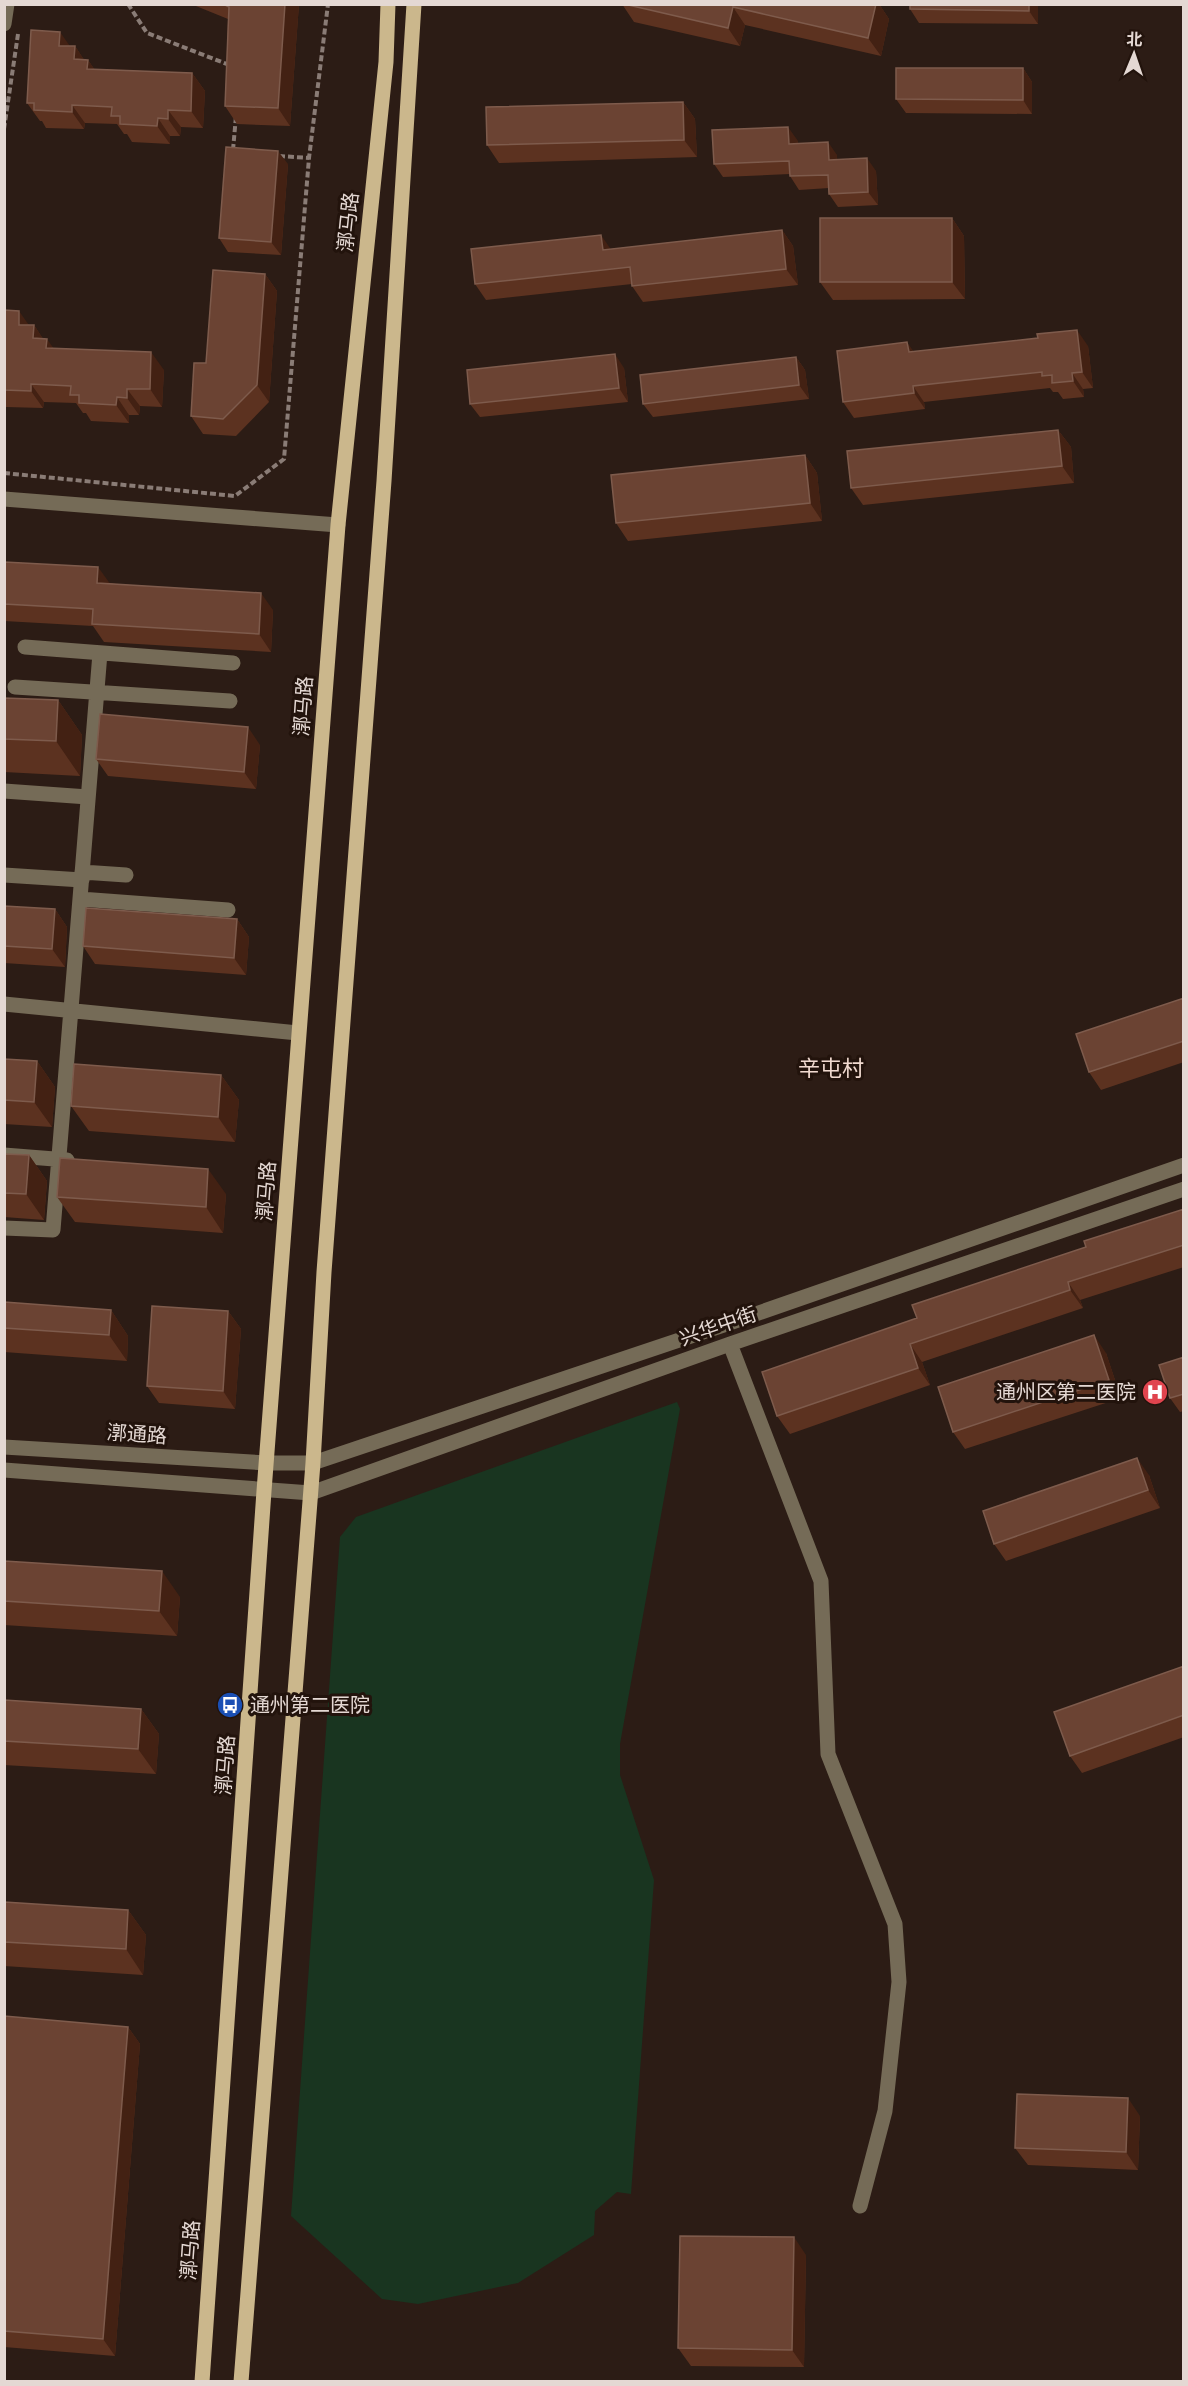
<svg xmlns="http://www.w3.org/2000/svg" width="1188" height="2386" font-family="'Golos Text','Noto Sans SC',sans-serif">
	<rect width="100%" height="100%" fill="#2c1c15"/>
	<path fill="#193520" d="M677 1402 680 1409 620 1744V1775L654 1880 631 2194 617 2192 595 2211 594 2235 518 2283 418 2304 382 2299 291 2216 340 1537 356 1517Z"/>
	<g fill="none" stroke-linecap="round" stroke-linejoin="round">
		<path stroke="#8a7c76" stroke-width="4" stroke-dasharray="6 3" stroke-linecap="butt" d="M128 4 147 33 232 66
			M4 129 18 34
			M233 150 236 116
			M279 156 309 158
			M4 473 235 496 284 459 309 158 328 4"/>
		<path stroke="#756b57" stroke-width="15" d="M4 24 7 4
			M4 499 338 525
			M25 647 233 663
			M15 687 230 701
			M4 791 88 797
			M82 872 126 875
			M4 875 82 880
			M80 899 228 910
			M4 1004 298 1033
			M4 1155 67 1160
			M4 1228 53 1230 100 653
			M730 1344 821 1581 828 1754 895 1924 899 1982 885 2111 860 2206
			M4 1447 267 1463H313L724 1325 1184 1165
			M4 1470 311 1493 730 1344 1184 1189"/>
		<path stroke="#cbb78c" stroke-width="15" d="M202 2382 264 1491 338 525 386 62 388 4
			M241 2382 313 1463 324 1272 384 481 414 4"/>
	</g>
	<path fill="#5c3220" d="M191 4H299L290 126 237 124 225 106 228 19Z
		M622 4H879L889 19 881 56 745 25 740 46 634 22Z
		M910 4H1038V24L919 23 910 9Z
		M70 46H75L84 60H88L94 69 192 73 205 91 203 128 181 127 180 136H170V144L132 142 127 134H124L117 124 85 123 84 129 46 128 42 121H40L27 103Z
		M1023 68 1032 82V114L906 113 896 99Z
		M683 102 695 119 697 157 499 163 487 145Z
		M798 141V143L837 155V159L876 171 878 205 838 207 829 194V188L799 190 790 176V174L723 177 714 164Z
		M288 164 281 255 228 252 219 238Z
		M952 218 964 236 965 299 833 300 820 282Z
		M782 230 793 246 798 285 643 302 632 286V284L486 300 475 284 611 249Z
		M265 274 277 291 269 402 236 436 203 434 191 416 206 363Z
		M4 310 29 325H34L43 339 53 348 164 370 162 407 140 406 139 415H129V423L91 421 86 413H83L76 403 44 402 43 408 6 407 4 405Z
		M1088 346 1093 388 1083 389 1084 397 1063 399 1058 392H1053L1050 388 924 402 925 409 854 418 843 402 914 352Z
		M796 357 805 370 809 399 653 417 643 404Z
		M624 368 628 402 480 417 470 404Z
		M1058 430 1071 447 1074 483 863 505 851 488Z
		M805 455 817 473 822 521 628 541 616 523Z
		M4 562 110 583 273 610 271 652 104 642 93 626 4 621Z
		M4 698 58 700 82 735 80 776 4 772Z
		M260 745 256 789 108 776 96 759Z
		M4 906 55 909 67 927 65 967 4 963Z
		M237 919 249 937 246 975 95 964 83 946Z
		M1184 998V1062L1101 1090 1089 1072Z
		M4 1059 37 1061 55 1087 52 1127 4 1124Z
		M221 1075 239 1100 235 1142 89 1131 71 1106Z
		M4 1154 29 1155 47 1181 44 1220 4 1217Z
		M226 1194 223 1233 75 1222 57 1197Z
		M1184 1209V1267L1080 1300 1083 1308 922 1362 930 1385 790 1434 777 1416 917 1318 1086 1247Z
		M4 1302 111 1310 128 1336 127 1361 4 1352Z
		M228 1311 241 1329 235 1409 159 1403 147 1386Z
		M1106 1353 1121 1398 965 1449 953 1432Z
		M1184 1357V1411L1180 1412 1170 1398Z
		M1149 1475 1160 1508 1006 1561 994 1544Z
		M4 1561 180 1597 177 1636 4 1625Z
		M1184 1666V1737L1082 1773 1070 1756Z
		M4 1700 141 1709 159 1734 156 1774 4 1765Z
		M4 1902 128 1910 146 1935 143 1975 4 1966Z
		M4 2016 128 2027 140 2044 115 2356 4 2347Z
		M1140 2116 1138 2170 1028 2165 1015 2148Z
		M806 2255 804 2367 691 2366 678 2348Z"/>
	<path fill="#432113" d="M285 4H299L290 126 278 108Z
		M876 4H879L889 19 881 56 868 38Z
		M1029 4H1038V24L1029 11Z
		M733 7 745 25 740 46 728 28Z
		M60 32 72 49 59 46Z
		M75 46 87 64 74 59Z
		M88 60 100 77 87 69Z
		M1023 68 1032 82V114L1023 100Z
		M192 73 205 91 203 128 191 111Z
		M683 102 695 119 697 157 684 140Z
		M72 105 85 123 84 129 72 112Z
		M168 110 181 127 180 136 168 119Z
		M158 118 170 136V144L157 126Z
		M788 127 798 141 799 157 789 144Z
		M828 142 837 155 838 173 829 160Z
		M278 151 288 164 281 255 271 242Z
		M867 158 876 171 878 205 868 192Z
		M952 218 964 236 965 299 952 282Z
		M782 230 793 246 798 285 786 269Z
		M601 235 612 251 603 250Z
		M265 274 277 291 269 402 257 385Z
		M19 311 31 328 19 325Z
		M34 325 46 343 33 338Z
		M1077 330 1088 346 1093 388 1082 372Z
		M47 339 59 356 46 348Z
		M907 342 918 358 909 352Z
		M151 352 164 370 162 407 150 389Z
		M615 354 624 368 628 402 619 388Z
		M796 357 805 370 809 399 799 385Z
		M1072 373 1083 389 1084 397 1073 381Z
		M31 384 44 402 43 408 31 391Z
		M913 386 924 402 925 409 914 393Z
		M127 389 140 406 139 415 127 398Z
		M117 397 129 415V423L116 405Z
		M1058 430 1071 447 1074 483 1062 466Z
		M805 455 817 473 822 521 810 503Z
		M98 567 111 585 97 583Z
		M261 593 273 610 271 652 259 634Z
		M58 700 82 735 80 776 56 741Z
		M248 727 260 745 256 789 244 772Z
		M55 909 67 927 65 967 52 949Z
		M237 919 249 937 246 975 234 958Z
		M37 1061 55 1087 52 1127 34 1102Z
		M221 1075 239 1100 235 1142 218 1117Z
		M29 1155 47 1181 44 1220 26 1194Z
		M208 1169 226 1194 223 1233 206 1207Z
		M1068 1282 1080 1300 1083 1308 1070 1290Z
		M111 1310 128 1336 127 1361 109 1335Z
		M228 1311 241 1329 235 1409 223 1391Z
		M1094 1335 1106 1353 1121 1398 1109 1380Z
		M910 1344 922 1362 930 1385 918 1368Z
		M1137 1458 1149 1475 1160 1508 1148 1490Z
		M162 1571 180 1597 177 1636 159 1611Z
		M141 1709 159 1734 156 1774 138 1749Z
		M128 1910 146 1935 143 1975 126 1949Z
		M128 2027 140 2044 115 2356 103 2339Z
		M1128 2098 1140 2116 1138 2170 1126 2152Z
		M794 2237 806 2255 804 2367 792 2350Z"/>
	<path fill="#6b4333" stroke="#7e5b4c" stroke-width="1.5" d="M223 4H285L278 108 225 106 229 7Z
		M624 4H876L868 38 733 7 728 28Z
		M910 4H1029V11L910 9Z
		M31 30 60 32 59 46H75L74 59 88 60 87 69 192 73 191 111 168 110V119L158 118 157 126 120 124V116H111L112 107 72 105V112L34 110V103H27Z
		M896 68H1023V100L896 99Z
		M683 102 684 140 487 145 486 107Z
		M788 127 789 144 828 142 829 160 867 158 868 192 829 194 828 175 790 176 789 161 714 164 712 130Z
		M226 147 278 151 271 242 219 238Z
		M820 218H952V282H820Z
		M782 230 786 269 632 286 630 267 475 284 471 249 601 235 603 250Z
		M213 270 265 274 257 385 223 419 191 416 194 363H206Z
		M4 310 19 311V325H34L33 338 47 339 46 348 151 352 150 389H127V398L117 397 116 405 79 403V395H70L71 386 31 384V391L4 390Z
		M1077 330 1082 372 1072 373 1073 381 1052 383V375L1042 376V372L913 386 914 393 843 402 837 351 907 342 909 352 1038 338 1037 334Z
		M615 354 619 388 470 404 467 370Z
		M796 357 799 385 643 404 640 375Z
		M1058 430 1062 466 851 488 847 451Z
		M805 455 810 503 616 523 611 475Z
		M4 562 98 567 97 583 261 593 259 634 92 624 93 609 4 604Z
		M4 698 58 700 56 741 4 739Z
		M100 714 248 727 244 772 96 759Z
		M4 906 55 909 52 949 4 946Z
		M86 908 237 919 234 958 83 946Z
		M1184 998V1041L1089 1072 1076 1034Z
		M4 1059 37 1061 34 1102 4 1100Z
		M74 1064 221 1075 218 1117 71 1106Z
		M4 1154 29 1155 26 1194 4 1193Z
		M60 1158 208 1169 206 1207 57 1197Z
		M1184 1209V1245L1068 1282 1070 1290 910 1344 918 1368 777 1416 762 1372 917 1318 912 1305 1086 1247 1084 1241Z
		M4 1302 111 1310 109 1335 4 1328Z
		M152 1306 228 1311 223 1391 147 1386Z
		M1094 1335 1109 1380 953 1432 938 1387Z
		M1184 1357V1394L1170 1398 1159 1365Z
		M1137 1458 1148 1490 994 1544 983 1511Z
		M4 1561 162 1571 159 1611 4 1601Z
		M1184 1666V1715L1070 1756 1054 1712Z
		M4 1700 141 1709 138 1749 4 1741Z
		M4 1902 128 1910 126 1949 4 1942Z
		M4 2016 128 2027 103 2339 4 2331Z
		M1017 2094 1128 2098 1126 2152 1015 2148Z
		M680 2236 794 2237 792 2350 678 2348Z"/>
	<defs>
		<g id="hospital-disc" transform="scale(1.35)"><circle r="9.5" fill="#e0444e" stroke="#22130c"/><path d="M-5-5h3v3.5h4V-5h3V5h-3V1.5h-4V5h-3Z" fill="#fff"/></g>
		<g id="bus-disc" transform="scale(1.35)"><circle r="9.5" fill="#1a4fb4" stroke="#22130c"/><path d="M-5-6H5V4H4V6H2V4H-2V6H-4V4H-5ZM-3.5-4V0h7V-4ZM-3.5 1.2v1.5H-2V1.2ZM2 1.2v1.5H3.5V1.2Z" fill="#fff"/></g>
	</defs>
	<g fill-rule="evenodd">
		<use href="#hospital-disc" x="1155" y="1392"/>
		<use href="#bus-disc" x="230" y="1705"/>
	</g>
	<g text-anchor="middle" stroke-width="6" stroke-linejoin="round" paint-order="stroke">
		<g font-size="20" fill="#e4d8d3" stroke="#22130c">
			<text transform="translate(348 222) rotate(-84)" y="7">漷马路</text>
			<text transform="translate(303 706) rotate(-86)" y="7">漷马路</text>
			<text transform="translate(266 1191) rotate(-86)" y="7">漷马路</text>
			<text transform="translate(718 1326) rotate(-19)" y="7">兴华中街</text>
			<text transform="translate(137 1434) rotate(4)" y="7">漷通路</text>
			<text transform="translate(225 1765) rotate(-86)" y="7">漷马路</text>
			<text transform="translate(190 2250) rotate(-86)" y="7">漷马路</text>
		</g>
		<g font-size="20" fill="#e4d8d3" stroke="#22130c" text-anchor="end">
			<text x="1136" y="1399">通州区第二医院</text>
			<text x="250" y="1712" text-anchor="start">通州第二医院</text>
		</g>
		<g font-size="22" fill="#f1dad0" stroke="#22130c">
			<text x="831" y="1076">辛屯村</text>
		</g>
	</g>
	<rect width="1188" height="2386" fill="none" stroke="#e4d8d3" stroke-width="12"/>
	<g transform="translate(1134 54) rotate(2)" stroke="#22130c" stroke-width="4.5" paint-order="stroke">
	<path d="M0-4.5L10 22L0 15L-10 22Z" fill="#e4d8d3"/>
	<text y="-9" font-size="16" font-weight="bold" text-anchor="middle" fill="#e4d8d3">北</text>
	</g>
</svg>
